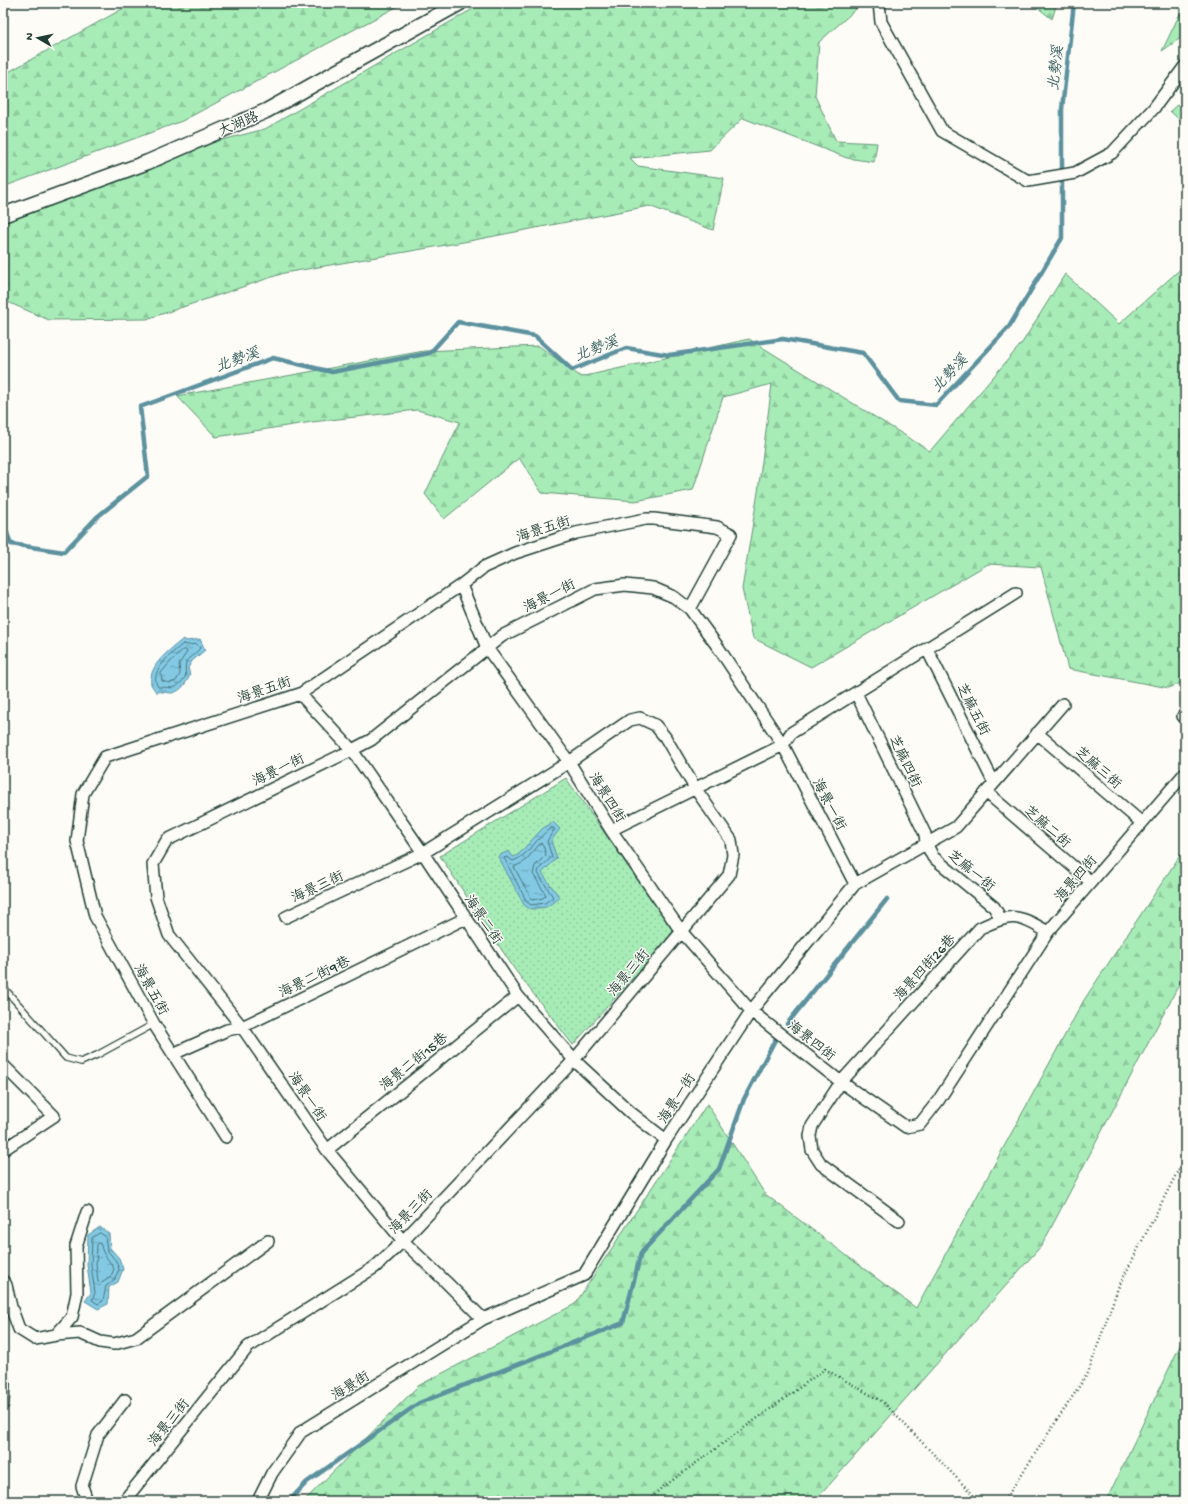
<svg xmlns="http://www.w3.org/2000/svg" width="1188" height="1504" font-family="'Gochi Hand','LXGW WenKai TC',sans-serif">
	<defs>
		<pattern id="forest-firs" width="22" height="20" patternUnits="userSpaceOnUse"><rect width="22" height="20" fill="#a7ecb7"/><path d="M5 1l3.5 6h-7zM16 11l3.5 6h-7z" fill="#8fcb9e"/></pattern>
		<pattern id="park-dots" width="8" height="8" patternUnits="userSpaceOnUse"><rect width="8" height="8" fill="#a7ecb7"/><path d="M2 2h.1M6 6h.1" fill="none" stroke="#8fcb9e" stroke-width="1.8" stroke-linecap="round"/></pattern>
		<pattern id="water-ripples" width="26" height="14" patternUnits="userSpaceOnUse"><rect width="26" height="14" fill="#83c9e4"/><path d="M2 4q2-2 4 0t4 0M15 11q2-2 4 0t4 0" fill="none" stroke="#6ba4ba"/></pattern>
	</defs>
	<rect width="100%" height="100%" fill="#fdfcf7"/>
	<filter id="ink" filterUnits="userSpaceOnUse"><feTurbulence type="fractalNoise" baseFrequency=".025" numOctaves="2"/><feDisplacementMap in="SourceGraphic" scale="8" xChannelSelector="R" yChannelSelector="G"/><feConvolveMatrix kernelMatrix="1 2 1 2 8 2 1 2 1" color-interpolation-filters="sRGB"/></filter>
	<g filter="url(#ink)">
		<path fill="url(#forest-firs)" stroke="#639476" d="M133 3H404L182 121 3 187V75Z
			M483 3H863L819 42 815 96 836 141 877 143 874 162 847 158 743 118 710 150 630 158 638 166 724 178 713 230 649 206 469 241 284 273 147 319 49 320 3 300V220L203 145 265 129Z
			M1032 3H1057L1052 19Z
			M1185 3V35L1162 51Z
			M1185 98V125L1170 111Z
			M1185 265V681L1169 688 1068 669 1041 567 988 564 811 667 753 638 742 589 758 492 772 384 723 397 693 490 635 501 542 493 519 458 444 519 425 494 460 422 417 410 312 422 216 437 177 396 424 351 539 346 581 377 749 339 930 451 1022 343 1065 274 1119 324Z
			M1185 848V973L1042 1245 815 1501H304L418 1386 575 1304 707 1104 765 1194 916 1308 1084 1000Z
			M1185 1335V1501H1106Z"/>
		<path fill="url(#park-dots)" stroke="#639476" d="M566 778 674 932 573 1045 515 970 440 856Z"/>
		<path fill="url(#water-ripples)" stroke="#5b919e" d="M183 639 187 641 200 639 205 650 192 661 188 668 190 675C186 683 182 691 172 693 166 693 163 691 156 692 155 690 152 687 151 684 148 665 170 650 183 639Z
			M553 822 560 829 551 841 557 858 542 873 560 898 546 907 530 909 524 905 498 856 509 851 513 857 518 855 542 829Z
			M100 1227 109 1234 110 1248 119 1258 123 1269 118 1282 109 1287 108 1304 98 1309 85 1301 91 1293 87 1265 88 1235Z"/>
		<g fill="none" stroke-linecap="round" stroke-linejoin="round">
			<path stroke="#47757a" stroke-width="1" d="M183 644 188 645 197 644 200 648C190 661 183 655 186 676 174 692 175 687 158 687 148 672 172 653 183 644Z
				M183 650H186L187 652 179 664 180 674 176 681 170 683 162 681 161 673 172 660Z
				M551 828H554V830L547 841 552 857 539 869 538 873 553 897 545 903 531 905 527 902 504 858 507 857 513 861C527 857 538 836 551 828Z
				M541 843 543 845 546 855 535 866 533 874 546 895 543 898 532 900 514 867 524 862Z
				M100 1233 105 1236 107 1250 116 1261 119 1269 115 1279 106 1286 103 1301 98 1304 92 1300 95 1293 91 1265 92 1238Z
				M99 1243 101 1245C102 1255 110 1260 114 1269L111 1276 100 1283 98 1282 96 1264 97 1245Z"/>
			<path stroke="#5b919e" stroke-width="4.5" d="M3 522 11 544 64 552 97 517 148 476 140 407 273 358 332 372 430 353 458 322 535 336 572 370 626 348 669 355 783 339 863 353 899 401 936 405 1009 327 1062 238V109L1074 3
				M787 1024 887 899
				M289 1501 307 1482 419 1403 623 1323 641 1253 719 1169 744 1099 775 1040"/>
			<g stroke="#1f3d34" stroke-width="8">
				<path id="service" d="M3 987 66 1058 81 1062 97 1055 154 1024"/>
			</g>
			<g stroke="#1f3d34" stroke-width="14">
				<path id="minor" d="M879 3 881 22 942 131 1028 181 1075 173 1112 153 1154 108 1185 66
					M461 585 487 648 569 762 611 830 681 931 751 1011 841 1082 906 1127 920 1124 938 1101 1048 932 1185 773
					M927 649 994 783
					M856 693 925 834 926 843 933 857 994 907 1001 919
					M300 694 352 750 423 853 518 996 574 1060 630 1112 666 1140
					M1183 716 1185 715
					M1037 733 1142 823
					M986 792 1091 882
					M611 830 783 745 791 733 1016 593
					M855 884 956 827 1063 704
					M173 1054 227 1030 242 1027 466 918
					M3 1065 54 1116 3 1150
					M226 1137 154 1024 95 916 77 841 83 794 105 757 300 694 461 585 484 567 515 553 576 533 646 519H654L717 527 731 534 690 609
					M327 1150 518 996
					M899 1221 821 1164 812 1150 810 1136 812 1126 841 1082 980 928C1013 913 1017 914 1048 932
					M3 1281 6 1285 11 1307 19 1329 35 1339 56 1335 72 1317 77 1293 76 1246 87 1212
					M56 1335 80 1333 100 1342 114 1344 136 1338 268 1241
					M3 1380 4 1383 3 1404
					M87 1501 82 1486 98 1435 125 1400
					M124 1501 248 1347 375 1267 403 1241 574 1060 729 875 733 855 731 840 695 788 665 737 655 725 640 718 630 720 569 762 423 853 286 917
					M258 1501 272 1473 301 1432 483 1319 584 1275 666 1140 751 1011 855 884 783 745 718 647 690 609 674 597 653 588 625 585 595 589 502 636 371 740 352 750 167 840 153 864 156 897 169 935 242 1027 327 1150 403 1241 446 1282 483 1319"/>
			</g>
			<g stroke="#1f3d34" stroke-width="17">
				<path id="tertiary" d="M3 215 148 162 266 111 460 3"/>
			</g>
			<path stroke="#1f3d34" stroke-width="2.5" stroke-dasharray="1 3" stroke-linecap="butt" d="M649 1501 659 1490 825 1369 883 1402 979 1501
				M1004 1501 1088 1373 1118 1288 1185 1157"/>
			<use href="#service" stroke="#fdfcf7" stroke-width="5.5"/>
			<use href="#minor" stroke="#fdfcf7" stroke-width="11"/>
			<use href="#tertiary" stroke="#fdfcf7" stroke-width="14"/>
		</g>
	</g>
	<g text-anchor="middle" stroke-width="3" stroke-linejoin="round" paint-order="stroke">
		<g font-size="14" fill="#1f3d34" stroke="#fdfcf7">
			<text transform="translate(238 123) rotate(-23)" y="5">大湖路</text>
			<text transform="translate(543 528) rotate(-18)" y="5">海景五街</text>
			<text transform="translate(549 595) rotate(-27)" y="5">海景一街</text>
			<text transform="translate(264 689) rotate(-19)" y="5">海景五街</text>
			<text transform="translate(974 709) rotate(63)" y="5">芝麻五街</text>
			<text transform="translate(906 761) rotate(64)" y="5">芝麻四街</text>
			<text transform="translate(1099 767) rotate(41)" y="5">芝麻三街</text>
			<text transform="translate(278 769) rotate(-26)" y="5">海景一街</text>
			<text transform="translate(608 797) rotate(58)" y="5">海景四街</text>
			<text transform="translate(830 804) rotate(62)" y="5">海景一街</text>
			<text transform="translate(1048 826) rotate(41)" y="5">芝麻二街</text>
			<text transform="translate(972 870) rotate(39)" y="5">芝麻一街</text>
			<text transform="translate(1075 878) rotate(-49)" y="5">海景四街</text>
			<text transform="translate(317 886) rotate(-25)" y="5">海景三街</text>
			<text transform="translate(484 919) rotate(56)" y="5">海景二街</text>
			<text transform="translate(924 967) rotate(-48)" y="5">海景四街26巷</text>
			<text transform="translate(628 972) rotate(-50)" y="5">海景三街</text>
			<text transform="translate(314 976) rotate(-26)" y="5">海景二街9巷</text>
			<text transform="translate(152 989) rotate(61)" y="5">海景五街</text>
			<text transform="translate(812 1040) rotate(38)" y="5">海景四街</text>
			<text transform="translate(413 1061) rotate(-39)" y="5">海景二街15巷</text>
			<text transform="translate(308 1096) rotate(56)" y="5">海景一街</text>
			<text transform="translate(676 1098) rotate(-57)" y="5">海景一街</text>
			<text transform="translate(410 1211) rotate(-46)" y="5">海景三街</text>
			<text transform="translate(350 1385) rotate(-32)" y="5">海景街</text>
			<text transform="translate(168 1422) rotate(-51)" y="5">海景三街</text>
		</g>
		<g font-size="15" font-style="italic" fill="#386060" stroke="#fdfcf7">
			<text transform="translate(1055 68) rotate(-84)" y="5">北勢溪</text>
			<text transform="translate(596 348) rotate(-21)" y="5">北勢溪</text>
			<text transform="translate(237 359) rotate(-20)" y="5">北勢溪</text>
			<text transform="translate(949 373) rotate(-47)" y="5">北勢溪</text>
		</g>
	</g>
	<rect width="1188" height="1504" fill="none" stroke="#fdfcf7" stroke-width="16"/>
	<rect x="8" y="8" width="1172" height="1488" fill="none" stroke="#1f3d34" stroke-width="1.5" filter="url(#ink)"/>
	<g transform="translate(38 38) rotate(279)" stroke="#fdfcf7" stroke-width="3" paint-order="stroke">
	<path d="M0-3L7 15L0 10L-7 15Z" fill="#1f3d34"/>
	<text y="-6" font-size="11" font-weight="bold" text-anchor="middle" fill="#1f3d34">N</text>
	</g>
</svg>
